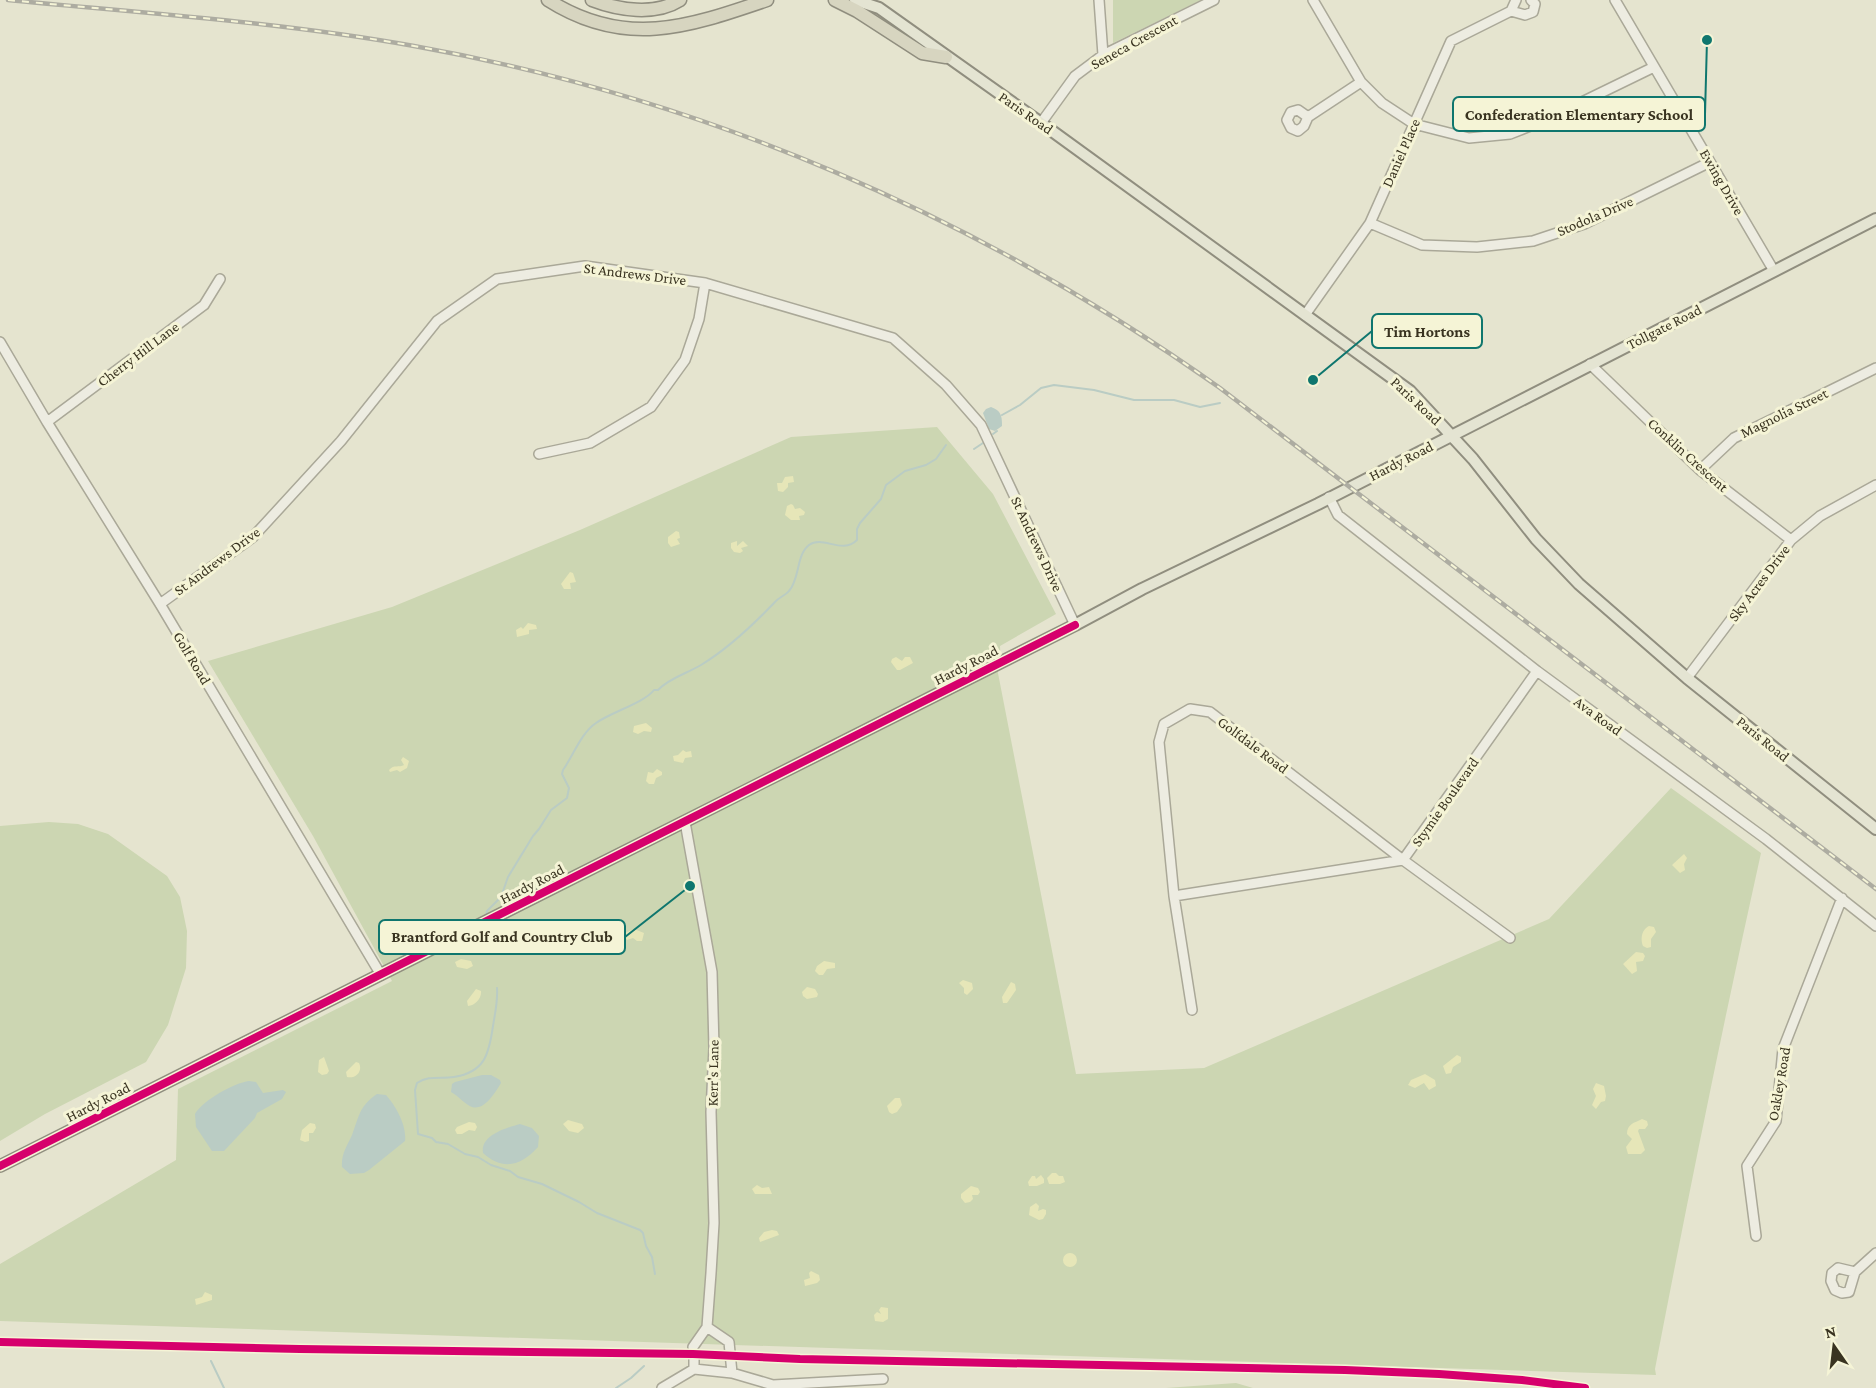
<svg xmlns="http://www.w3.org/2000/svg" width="1876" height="1388" font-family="'Crimson Pro',serif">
	<rect width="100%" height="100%" fill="#e5e4cf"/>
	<path fill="#ccd6b2" d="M1113 0H1201L1113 43Z
		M937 427 993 494 1056 614 1000 646 1001 666 997 668 1076 1074 1204 1068 1549 919 1671 788 1761 853C1723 1024 1688 1197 1655 1369L1656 1375 0 1321V1264L176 1160 178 1089 392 981 313 836 208 661 392 607 580 530 791 437Z
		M49 822 78 824 108 834 167 876 180 897 187 931 186 968 168 1025 146 1062 45 1114 0 1141V826Z
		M1236 1383 1253 1388H1166Z"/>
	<path fill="#e6e6b8" d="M793 476 794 482 788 483V487L783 492 778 491 777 483H782L785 477Z
		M791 504 793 505 795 509 800 508 805 512 804 515 799 516 800 520H791L785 515 787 506Z
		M676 531 679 532 680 538 677 539 680 544 671 547 668 543V537Z
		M743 541 748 546 741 548 743 551 740 553 734 552 731 548V543L737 541V546Z
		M570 572 573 573 576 582 570 583 571 589H564L561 584Z
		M528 623 536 625 537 629 529 630V634L517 637 516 630 521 627 523 629Z
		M896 657 902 661 905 657H910L913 663 900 670H897L891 662 892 659Z
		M646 723 652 728 651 732 644 731 638 734 633 732 634 726Z
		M683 750 686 752 691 751 692 757 685 758 683 763 674 761 673 756 678 755Z
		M403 757 409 761 407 768 400 772 397 770 390 772 389 770C394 764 399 768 404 765L401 760Z
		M657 769 662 772V775L656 778 654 784H649L646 781 648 772 653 773Z
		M1684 854 1687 858 1684 864 1685 870 1680 873 1672 865Z
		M1649 926 1654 927 1656 932 1651 939V947L1647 948 1643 946C1640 939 1642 929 1649 926Z
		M634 929 644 933 642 941H637L633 938 627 940 625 937V933Z
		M1636 952 1643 953 1645 956 1643 961 1636 962 1637 971 1632 974 1623 964Z
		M461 959 471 961 473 966 467 969 457 967 455 962Z
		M824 961 835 963V968L827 969 823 975H819L815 971 817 966Z
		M963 980 972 983 973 989 967 995 964 993V988L959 983Z
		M1011 982 1015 984 1016 990 1007 1003H1003L1002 997Z
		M807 987 815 989 818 994 817 997 807 999 803 996 802 992Z
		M476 989 481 991C482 998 475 1006 468 1006L467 1001Z
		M1457 1055 1461 1057V1062L1453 1067 1451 1073 1446 1074 1443 1066Z
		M324 1057 329 1071 327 1074 322 1075 318 1072 319 1060Z
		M356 1062 359 1063C363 1071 356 1079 347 1077L346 1072Z
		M1425 1074 1435 1080 1436 1086 1429 1090 1424 1083 1415 1088 1408 1085 1411 1080Z
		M1596 1083 1604 1086 1606 1096 1605 1101 1601 1102 1596 1109 1592 1105 1596 1096 1593 1089Z
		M895 1098H900L902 1105 897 1112 892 1114 889 1112 887 1106Z
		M1642 1119 1647 1121 1648 1125 1645 1129H1639L1638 1131 1645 1150 1641 1154H1628L1626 1147 1632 1139 1627 1134C1627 1124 1634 1123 1642 1119Z
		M568 1120 582 1124 584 1128 578 1133 569 1131 563 1124Z
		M469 1122 475 1123 477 1127 475 1131 469 1130 462 1134H457L455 1130 457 1127Z
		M310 1123 315 1124 316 1128 313 1133H309V1141L305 1142 300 1140 302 1130Z
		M1052 1173H1056L1059 1176H1063L1065 1182 1060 1184H1049L1047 1178Z
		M1041 1175 1044 1179V1183L1037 1186H1029L1028 1182 1032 1176H1035L1036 1179Z
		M757 1185 762 1188 769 1187 772 1194H755L752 1189Z
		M971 1186 978 1188 980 1192 978 1195H972L973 1199 970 1202 965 1203 961 1198V1194Z
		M1036 1203 1039 1206 1038 1211 1043 1209 1046 1210V1214L1043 1219 1039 1220 1029 1215 1030 1207Z
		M772 1230 777 1231 779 1235 760 1242 759 1238 764 1232Z
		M1063 1260a7 7 0 1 1 14 0a7 7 0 1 1-14 0Z
		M811 1271 819 1275 820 1280 817 1283 805 1286 804 1280 810 1278 809 1273Z
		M205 1292 212 1295V1300L196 1305 195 1299 202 1297Z
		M881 1307 888 1308V1319L883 1322 875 1321 874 1315 877 1312 881 1314 879 1310Z"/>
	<path fill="#baccc4" d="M991 407C1001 411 1002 415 1002 426L995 431 989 429 983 413 986 409Z
		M482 1075H491L500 1080 501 1083C496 1091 485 1111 472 1107 466 1105 457 1095 451 1092L452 1084 455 1082Z
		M249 1081 256 1082 263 1093 283 1090 286 1092 282 1099 257 1113 255 1118 224 1151H212L196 1127 195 1114C203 1100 234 1083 249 1081Z
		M377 1094 386 1095C396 1106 407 1126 405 1141L369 1170 364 1173 350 1174 342 1167C341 1154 347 1146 352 1135 359 1117 359 1106 377 1094Z
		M520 1124 532 1128 539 1136 538 1147C521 1166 503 1171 483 1153 480 1135 506 1128 520 1124Z"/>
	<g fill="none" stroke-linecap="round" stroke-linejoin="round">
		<path stroke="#baccc4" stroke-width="2" d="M1002 415 1020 405 1041 388 1054 385 1094 390 1134 400H1174L1200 407 1220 403
			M993 434 997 431
			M974 449 983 443
			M486 915 487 911 501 897 508 877 533 836 539 829 551 810 567 798 569 788 562 774 563 770C573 756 581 733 596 723 611 712 644 703 654 690H658C669 678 688 673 701 665 729 648 753 625 775 602 779 597 785 596 789 591 800 579 796 555 809 545 823 535 842 555 857 540V529L860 523 881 499 886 485 905 471 926 465 936 459 946 445
			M497 988C498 1001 495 1013 493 1026 489 1054 485 1072 454 1077 440 1079 429 1075 417 1083L415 1090 418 1134 432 1138 436 1142 448 1144 465 1154 478 1157 491 1165 510 1171 518 1177 542 1184 579 1202 597 1213 640 1230 643 1233 646 1246 652 1257 655 1274
			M211 1361 224 1388
			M616 1388 631 1378 644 1366"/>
		<g stroke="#aaa898" stroke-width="12">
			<path id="minor" d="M1099 0 1103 55
				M1313 0 1361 82 1382 103 1414 124 1469 138 1510 134 1543 121 1654 67
				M1615 0 1774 271
				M1511 11 1525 15 1533 12 1535 4 1531 0
				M1308 117 1298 110 1291 112 1287 120 1291 128 1298 131 1304 126 1308 117 1361 82
				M1041 123 1075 76 1103 55 1214 0
				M1370 223 1422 245 1477 247 1533 241 1584 224 1710 162
				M1305 315 1370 223 1451 41 1511 11 1516 0
				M0 342 47 422 160 604 381 975
				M1590 364 1700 470 1791 540
				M47 422 204 305 220 279
				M539 454 590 443 651 407 685 360 699 319 705 283
				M1700 470 1734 438 1876 368
				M1329 497 1338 515 1537 671 1766 839 1876 926
				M160 604 253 537 341 441 437 321 497 279 585 266 705 283 893 338 946 385 981 425 1075 625
				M1687 678 1791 540 1820 516 1876 485
				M685 822 712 972 714 1048 711 1112 714 1223 711 1273 707 1327 693 1347
				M1174 896 1403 860 1537 671
				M1192 1010 1174 896 1159 742 1164 724 1190 709 1210 712 1403 860 1510 938
				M1756 1236 1747 1166 1776 1121 1783 1049 1842 898
				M1855 1272 1838 1268 1832 1273 1831 1281 1835 1290 1842 1293 1849 1292 1855 1272 1876 1253
				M707 1327 729 1342 732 1373
				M694 1369 732 1373 773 1385 883 1379
				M662 1388 694 1369V1359"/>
		</g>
		<g stroke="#908e7f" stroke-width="14">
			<path id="major" d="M855 0 879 8 1041 123 1410 391 1473 459 1536 539 1579 584 1687 678 1876 829
				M0 1166 1075 625 1142 589 1318 504 1876 219"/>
		</g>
		<g stroke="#908e7f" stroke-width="15">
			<path id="highway" d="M548 0C625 49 688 27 767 0
				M592 0C618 10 655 16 680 0
				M835 0 857 11 922 53 946 57"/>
		</g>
		<use href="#minor" stroke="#edece1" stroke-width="9"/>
		<use href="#major" stroke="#e4e4d2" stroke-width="10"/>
		<use href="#highway" stroke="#d7d5c0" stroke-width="12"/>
		<g stroke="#adaca1" stroke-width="4.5">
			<path id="rail" d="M8 0C143 13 280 22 414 46 705 98 979 217 1220 388L1876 889"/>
		</g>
		<use href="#rail" stroke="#f5f4d6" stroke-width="2" stroke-dasharray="7" stroke-linecap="butt"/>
		<g stroke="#f5f4d6" stroke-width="11">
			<path id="cycleway" d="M0 1166 1075 625
				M0 1342 300 1349 693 1354 800 1359 1345 1370 1439 1374 1522 1380 1585 1388"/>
		</g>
		<use href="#cycleway" stroke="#d6006c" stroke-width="8"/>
	</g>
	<g text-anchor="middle" stroke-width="6" stroke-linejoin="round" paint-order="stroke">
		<g font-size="15" fill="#393320" stroke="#f5f4d6">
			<text transform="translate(1134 42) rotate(-29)" y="5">Seneca Crescent</text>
			<text transform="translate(1026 113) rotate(35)" y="5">Paris Road</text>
			<text transform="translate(1401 153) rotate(-66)" y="5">Daniel Place</text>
			<text transform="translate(1722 182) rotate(60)" y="5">Ewing Drive</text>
			<text transform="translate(1595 216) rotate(-23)" y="5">Stodola Drive</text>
			<text transform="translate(635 274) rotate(7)" y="5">St Andrews Drive</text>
			<text transform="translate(1664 327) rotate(-27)" y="5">Tollgate Road</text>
			<text transform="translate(138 354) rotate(-37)" y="5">Cherry Hill Lane</text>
			<text transform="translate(1416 401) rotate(43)" y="5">Paris Road</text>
			<text transform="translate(1784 413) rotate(-26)" y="5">Magnolia Street</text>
			<text transform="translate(1688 455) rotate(42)" y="5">Conklin Crescent</text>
			<text transform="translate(1401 461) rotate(-27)" y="5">Hardy Road</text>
			<text transform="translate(1037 544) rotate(65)" y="5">St Andrews Drive</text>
			<text transform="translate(217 561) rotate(-37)" y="5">St Andrews Drive</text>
			<text transform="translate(1759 583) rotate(-53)" y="5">Sky Acres Drive</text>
			<text transform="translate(192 658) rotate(59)" y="5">Golf Road</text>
			<text transform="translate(966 665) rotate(-27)" y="5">Hardy Road</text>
			<text transform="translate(1598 716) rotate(36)" y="5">Ava Road</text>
			<text transform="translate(1763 739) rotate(39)" y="5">Paris Road</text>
			<text transform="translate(1253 745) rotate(37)" y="5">Golfdale Road</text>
			<text transform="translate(1445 802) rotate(-55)" y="5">Stymie Boulevard</text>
			<text transform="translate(532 884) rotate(-27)" y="5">Hardy Road</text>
			<text transform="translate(713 1073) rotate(-89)" y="5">Kerr's Lane</text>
			<text transform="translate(1779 1084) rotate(-80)" y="5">Oakley Road</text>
			<text transform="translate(98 1102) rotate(-27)" y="5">Hardy Road</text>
		</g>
	</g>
	<path fill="none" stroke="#0f766e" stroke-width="2" d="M1707 40L1705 114M1313 380L1372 331M690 886L625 937"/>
	<g fill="#0f766e" stroke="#f5f4d6" stroke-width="2">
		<circle cx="1707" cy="40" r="6"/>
		<circle cx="1313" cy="380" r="6"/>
		<circle cx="690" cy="886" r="6"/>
	</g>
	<g fill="#f5f4d6" stroke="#0f766e" stroke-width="2">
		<rect x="1453" y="97" width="252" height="34" rx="6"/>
		<rect x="1372" y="314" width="110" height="34" rx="6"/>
		<rect x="379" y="920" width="246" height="34" rx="6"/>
	</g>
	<g font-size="16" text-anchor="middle" font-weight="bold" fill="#393320">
		<text x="1579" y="120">Confederation Elementary School</text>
		<text x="1427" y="337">Tim Hortons</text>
		<text x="502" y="942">Brantford Golf and Country Club</text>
	</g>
	<g transform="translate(1834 1346) rotate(346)" stroke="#f5f4d6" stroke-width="4.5" paint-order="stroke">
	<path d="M0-4.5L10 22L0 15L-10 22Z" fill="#393320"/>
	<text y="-9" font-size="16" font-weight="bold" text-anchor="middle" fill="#393320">N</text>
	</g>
</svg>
